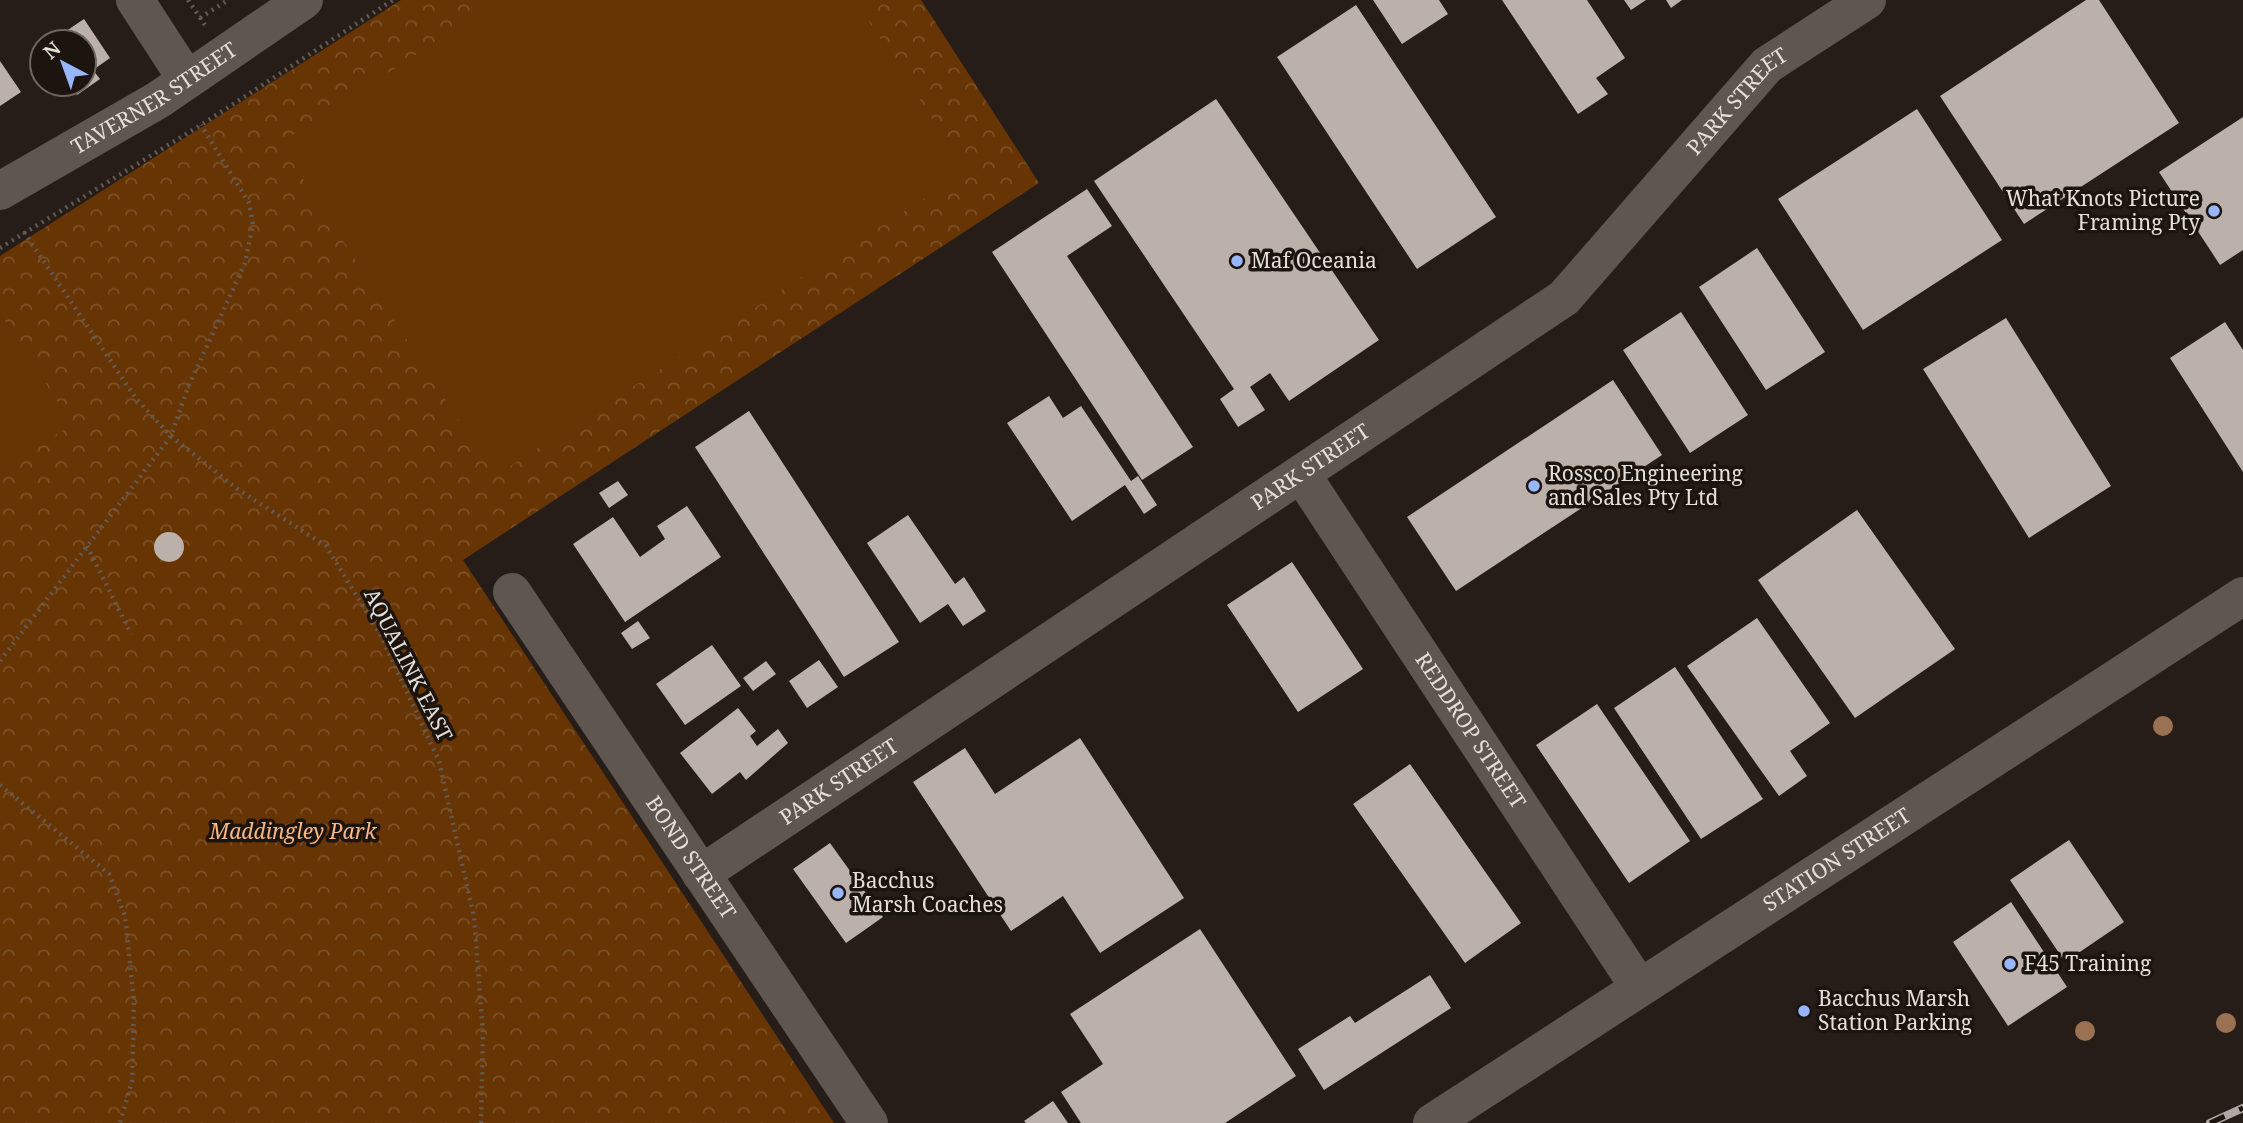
<svg xmlns="http://www.w3.org/2000/svg" width="2243" height="1123" font-family="'Noto Serif',serif">
	<defs>
		<pattern id="forest-crowns" width="20" height="18" patternUnits="userSpaceOnUse" patternTransform="scale(1.75)"><rect width="20" height="18" fill="#673403"/><path d="M2 6a3 3 0 1 1 6 0M12 15a3 3 0 1 1 6 0" fill="none" stroke="#7d5127"/></pattern>
	</defs>
	<rect width="100%" height="100%" fill="#261d18"/>
	<path fill="url(#forest-crowns)" d="M401 0H921L1039 183 463 560 834 1123H0V256Z"/>
	<path fill="#673403" d="M500 0H855L966 171 495 476 280 143Z
		M0 313 72 424 0 472Z"/>
	<path fill="#bcb1aa" d="M1373 0H1439L1448 14 1402 44Z
		M1502 0H1587L1625 58 1596 78 1608 94 1578 114Z
		M1624 0H1646L1631 10Z
		M1666 0H1682L1671 8Z
		M2086 0H2099L2179 123 2024 224 1940 96Z
		M1356 5 1496 217 1417 269 1277 57Z
		M84 19 110 58 93 70 100 79 77 95 69 84H84V42H50Z
		M0 61 21 92 0 106Z
		M1216 99 1379 340 1289 401 1270 373 1250 387 1265 410 1238 427 1220 399 1234 389 1094 181Z
		M1917 109 2002 240 1863 330 1778 199Z
		M2243 117V250L2220 265 2159 172Z
		M1087 189 1112 226 1067 256 1193 447 1142 480 992 252Z
		M1757 248 1825 352 1766 390 1699 287Z
		M1681 312 1748 415 1690 453 1623 350Z
		M2006 318 2111 486 2029 538 1923 369Z
		M2225 322 2243 350V472L2170 358Z
		M1613 380 1662 455 1456 591 1407 517Z
		M1049 396 1063 418 1081 406 1131 481 1138 476 1157 505 1144 514 1125 485 1072 521 1007 423Z
		M749 411 899 642 844 677 695 447Z
		M618 481 628 495 609 508 599 493Z
		M687 506 721 557 625 622 573 544 613 517 640 557 665 539 657 526Z
		M1857 510 1955 649 1855 718 1758 580Z
		M908 515 955 584 964 577 986 611 963 626 948 604 920 623 867 543Z
		M154 547a15 15 0 1 1 30 0a15 15 0 1 1-30 0Z
		M1292 562 1363 669 1298 712 1227 605Z
		M1757 618 1830 723 1790 751 1807 776 1779 796 1687 666Z
		M638 621 650 638 632 649 621 633Z
		M712 645 741 686 685 725 656 684Z
		M819 660 838 687 807 708 789 681Z
		M766 661 776 674 753 691 743 678Z
		M1675 667 1763 799 1701 839 1614 708Z
		M1597 704 1690 841 1629 883 1536 745Z
		M738 708 756 731 750 736 757 746 778 729 788 743 746 780 740 772 712 794 680 753Z
		M1080 738 1184 898 1100 953 1063 896 1011 931 913 782 965 748 995 794Z
		M1410 764 1521 923 1465 963 1353 804Z
		M2069 840 2124 922 2065 962 2010 880Z
		M830 843 883 917 846 943 793 869Z
		M2011 902 2067 987 2008 1026 1953 942Z
		M1200 929 1296 1076 1225 1123H1081L1061 1092 1103 1064 1070 1014Z
		M1430 975 1451 1008 1324 1090 1298 1049 1350 1016 1355 1023Z
		M1053 1101 1068 1123H1026L1024 1121Z"/>
	<g fill="none" stroke-linecap="round" stroke-linejoin="round">
		<path stroke="#635b56" stroke-width="4.5" stroke-dasharray="2 5" stroke-linecap="butt" d="M188 0 205 25
			M200 18 228 0
			M24 232 137 400 171 436 236 488 326 546 380 634 439 761 474 917 483 1033 481 1123
			M0 248 201 125 393 0
			M87 546 131 634
			M0 661 171 436 188 387 245 263 253 224 249 203 201 125
			M0 785 109 874 125 916 134 1002 132 1081 120 1123"/>
		<g stroke="#5f564f" stroke-width="38">
			<path d="M135 0 187 80"/>
			<path id="s1" d="M0 191 158 100 304 0"/>
			<path id="s2" d="M1302 475 1639 987"/>
			<path id="s3" d="M512 592 869 1123"/>
			<path id="s4" d="M701 874 1564 298 1767 65 1867 0"/>
			<path id="s5" d="M1432 1123 2243 596"/>
		</g>
		<g stroke="#afa8a4" stroke-width="8">
			<path id="rail" d="M2210 1123 2243 1108"/>
		</g>
		<use href="#rail" stroke="#1c140f" stroke-width="5" stroke-dasharray="16" stroke-linecap="butt"/>
	</g>
	<g fill="#9b7154">
		<circle cx="2163" cy="726" r="10"/>
		<circle cx="2226" cy="1023" r="10"/>
		<circle cx="2085" cy="1031" r="10"/>
	</g>
	<g fill="#98b6fd" stroke="#1c140f" stroke-width="2.5">
		<circle cx="2214" cy="211" r="7"/>
		<circle cx="1237" cy="261" r="7"/>
		<circle cx="1534" cy="486" r="7"/>
		<circle cx="838" cy="893" r="7"/>
		<circle cx="2010" cy="964" r="7"/>
		<circle cx="1804" cy="1011" r="7"/>
	</g>
	<g text-anchor="middle" stroke-width="7" stroke-linejoin="round" paint-order="stroke">
		<g font-size="21" fill="#e5dfdb" stroke="#1c140f">
			<text dy="7" stroke="none"><textPath href="#s1" startOffset="180">TAVERNER STREET</textPath></text>
			<text dy="7" stroke="none"><textPath href="#s4" startOffset="1300">PARK STREET</textPath></text>
			<text dy="7" stroke="none"><textPath href="#s4" startOffset="733">PARK STREET</textPath></text>
			<text transform="translate(408 665) rotate(63)" y="7">AQUALINK EAST</text>
			<text dy="7" stroke="none"><textPath href="#s2" startOffset="306">REDDROP STREET</textPath></text>
			<text dy="7" stroke="none"><textPath href="#s4" startOffset="166">PARK STREET</textPath></text>
			<text dy="7" stroke="none"><textPath href="#s3" startOffset="320">BOND STREET</textPath></text>
			<text dy="7" stroke="none"><textPath href="#s5" startOffset="483">STATION STREET</textPath></text>
		</g>
		<g font-size="21" fill="#e5dfdb" stroke="#1c140f" text-anchor="start">
			<text x="2200" y="206" text-anchor="end">What Knots Picture<tspan x="2200" dy="24">Framing Pty</tspan></text>
			<text x="1251" y="268">Maf Oceania</text>
			<text x="1548" y="481">Rossco Engineering<tspan x="1548" dy="24">and Sales Pty Ltd</tspan></text>
			<text x="852" y="888">Bacchus<tspan x="852" dy="24">Marsh Coaches</tspan></text>
			<text x="2024" y="971">F45 Training</text>
			<text x="1818" y="1006">Bacchus Marsh<tspan x="1818" dy="24">Station Parking</tspan></text>
		</g>
		<g font-size="21" font-style="italic" fill="#fab685" stroke="#1c140f">
			<text x="293" y="839">Maddingley Park</text>
		</g>
	</g>
	<g transform="translate(63 63) rotate(319)"><circle r="33" fill="#1c140f" stroke="#6c6561" stroke-width="2"/>
	<path d="M0-5L12 26L0 18L-12 26Z" fill="#98b6fd"/>
	<text y="-10" font-size="19" font-weight="bold" text-anchor="middle" fill="#e5dfdb">N</text>
	</g>
</svg>
